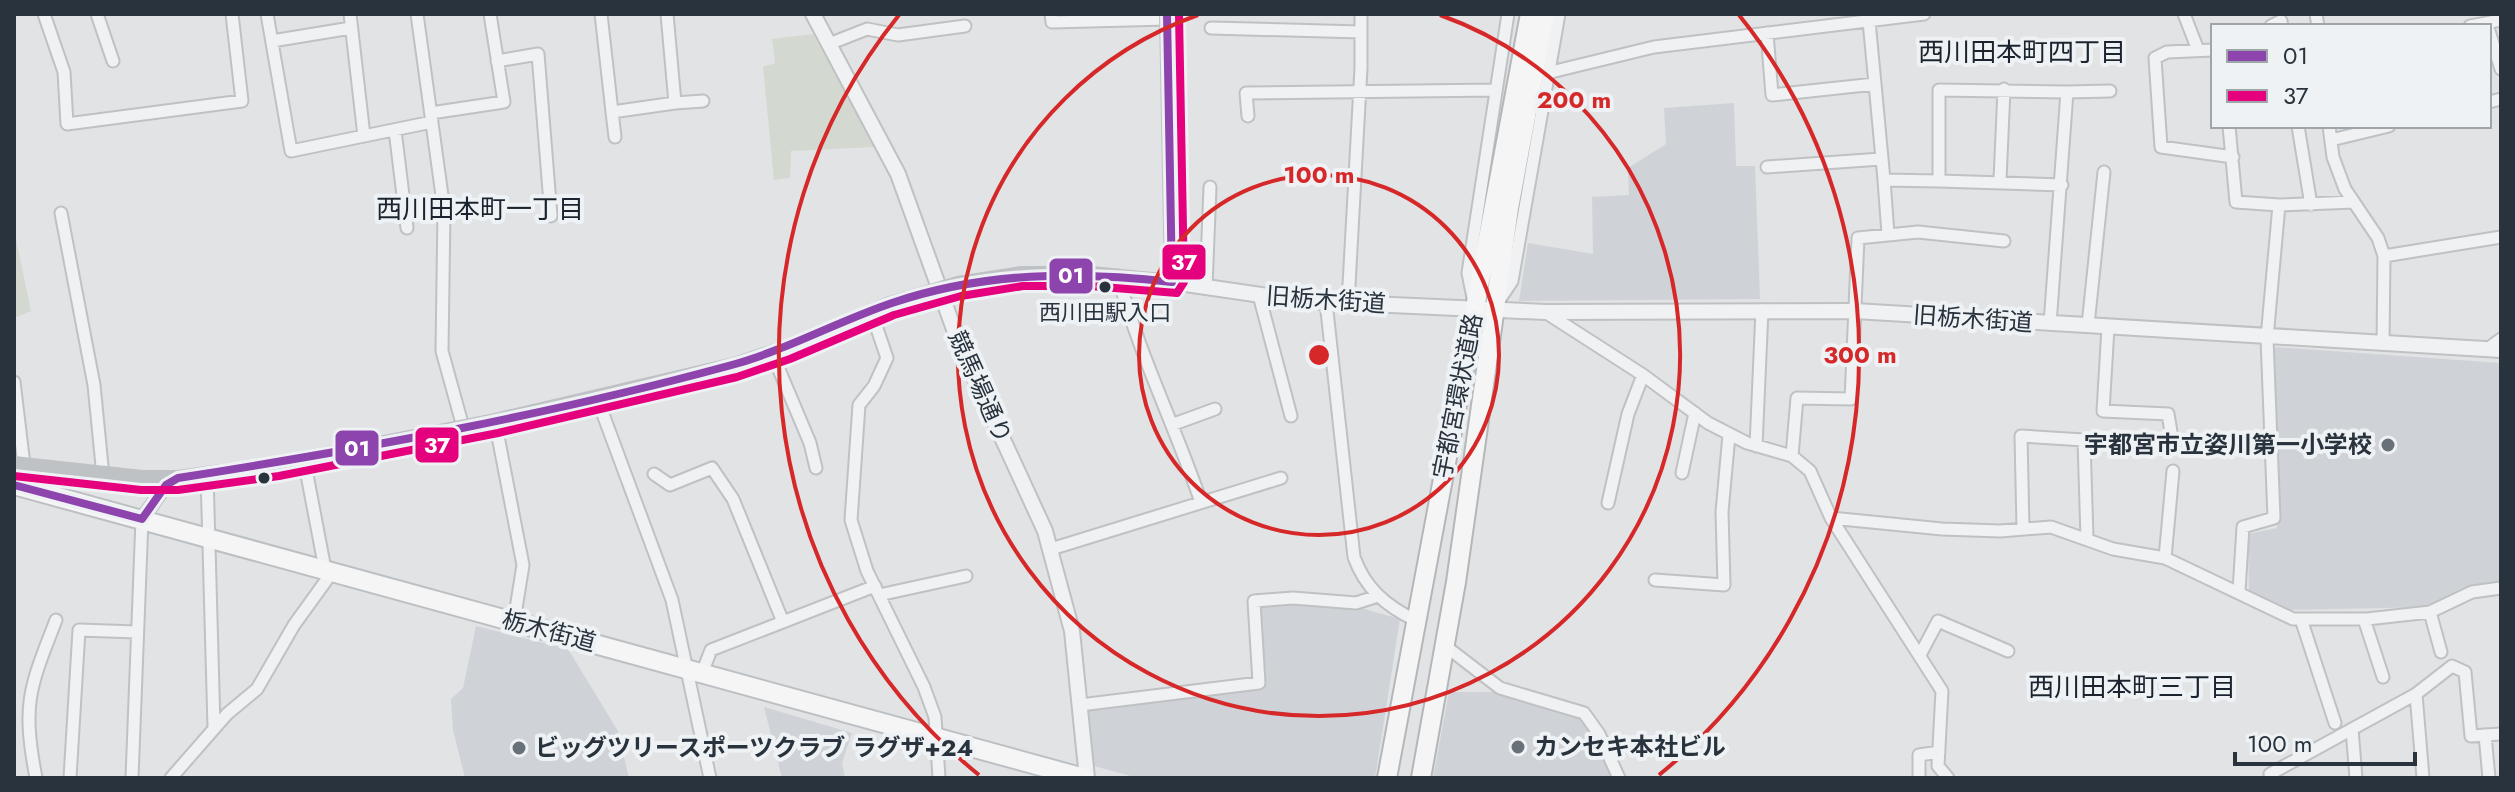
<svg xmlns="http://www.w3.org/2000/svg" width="2515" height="792" font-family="Jost,'Noto Sans JP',sans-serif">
	<rect width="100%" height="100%" fill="#e1e3e5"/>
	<path fill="#cfd3d8" d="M1734 103 1736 166H1755L1760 299 1519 301 1528 243 1593 254 1592 197 1629 195 1628 168 1666 144 1664 108Z
		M2274 347 2501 363V581L2472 585 2428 607 2290 610 2249 594 2248 534 2277 528Z
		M1263 602 1347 604 1400 619 1375 778H1138L1094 766 1087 706 1262 687 1258 606Z
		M476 626 568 649 618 731 629 778H465L453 730 451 699 463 688Z
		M1449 692H1499L1578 714 1587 722 1614 778H1433Z
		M764 707 852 733 842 763 845 778H782Z"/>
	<path fill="#d3d9d1" d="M813 34 875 147 791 151 790 178 774 180 763 67 775 63 772 39Z
		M14 229 31 311 14 318Z"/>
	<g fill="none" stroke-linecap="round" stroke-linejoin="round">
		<g stroke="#bfc1c3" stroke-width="15">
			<path id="minor" d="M44 14 64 72 67 124 242 101 232 14
				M97 14 113 61
				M267 14 291 151 432 122
				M350 14 364 136
				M417 14 444 210 442 351 463 427
				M601 14 612 112 675 103 667 14
				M1051 14 1052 22 1167 19
				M2184 14 2198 50
				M2316 14 2318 26
				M1869 21 1875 84
				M2271 26 2281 21 2282 26
				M2470 26 2486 23
				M2487 26 2486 23 2501 20
				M1211 28 1361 32
				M2489 31 2501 69
				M1767 33 1772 95 1875 84 1884 180 1939 181
				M272 41 351 28
				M829 44 867 29 898 35 965 26
				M2213 50 2167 52 2155 58 2161 147 2233 157
				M497 61 538 54 551 216
				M1547 73 1654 47 1924 14
				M2067 92 2110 91
				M2489 102 2501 99
				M675 103 703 101
				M612 112 615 137
				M431 113 504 102 490 14
				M1248 116 1246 93 1496 90
				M2229 126 2236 202 2279 205
				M2298 126 2311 205
				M2329 126 2333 157 2345 189 2378 238 2384 256 2383 344
				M395 130 407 228
				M2331 140 2389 126
				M1767 167 1881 159
				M1884 180 1888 234
				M2000 180 2004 89
				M61 213 94 385 103 476
				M2384 256 2501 237
				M1118 276C1139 354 1175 426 1201 502
				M1206 287 1210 187
				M1259 295 1291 416
				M1473 298 1468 273 1508 14
				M1326 302 1354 557C1365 588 1386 606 1415 620
				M1498 302 1512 281 1559 14
				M1348 303 1361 68V14
				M871 311 887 358 874 386 859 405 851 520 867 571 924 687 935 717 939 778
				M1545 312 1643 375 1708 423 1747 443 1792 456 1810 471 1831 518 1942 691 1938 766 1948 778
				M2050 324 2067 92 1939 90V181L2062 185
				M2088 325 2104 172
				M2108 328 2103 411 2168 414 2171 432
				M2486 350 2501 339
				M772 353 810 443 816 468
				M14 382 24 465
				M597 398 672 600 710 778
				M495 421 523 565 514 621
				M1174 424 1215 409
				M1756 446 1762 310
				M1792 456 1797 398 1851 399 1858 238 1918 232 2004 241
				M304 459 325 569
				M1682 473 1695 413
				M207 474 214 727
				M654 474 670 485 712 468 733 499 783 622
				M1608 503 1628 414 1643 375
				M1831 518 1942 529 2000 531 2051 527 2113 549 2165 558 2293 619H2367L2430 612 2472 592 2501 588
				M2023 528 2021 436 2084 440 2087 538
				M1051 549 1281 478
				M2165 558 2173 471
				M1655 580 1724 585 1722 512 1729 435
				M2239 591 2243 527 2274 518 2267 338 2279 205 2354 202
				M879 595 966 576
				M2430 612 2441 652
				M2301 619 2335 723
				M2364 619 2383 677
				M1444 645 1500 688 1584 713 1599 734 1619 778
				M1921 653 1938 621 2008 651
				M702 673 711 650 875 586
				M2416 694 2423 778
				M1080 705 1259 683 1254 601 1293 598 1356 603 1378 596
				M2352 729 2356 778
				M2485 735 2489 778
				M36 778C22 704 29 689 56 620
				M70 778 79 630 137 632
				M132 778 142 519
				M171 778 227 714 257 689 294 625 333 571
				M1919 778V755L1939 752
				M2272 778 2270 774 2416 694 2452 666 2465 672 2471 736 2501 734"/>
		</g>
		<g stroke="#bfc1c3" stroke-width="18">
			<path id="tertiary" d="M813 14 898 174 960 346 1045 531 1072 631 1087 778
				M1172 282 1302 301 1348 303 1545 312 1855 311 2501 350"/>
		</g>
		<g stroke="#bdc0c3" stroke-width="22">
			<path id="primary" d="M14 485 1084 778"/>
		</g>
		<g stroke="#b4b7ba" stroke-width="22">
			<path id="trunk" d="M1387 778 1530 14
				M1421 778 1456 582 1509 208 1545 14"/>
		</g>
		<use href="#minor" stroke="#f0f1f2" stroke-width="11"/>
		<use href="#tertiary" stroke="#f0f1f2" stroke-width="14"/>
		<path stroke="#bfc2c5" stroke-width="16" d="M14 464 142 478H178L277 464 495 421 734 365 785 348 890 304 958 284 1022 274H1091L1172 282 1167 14
			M142 519 166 485 178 478"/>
		<use href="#primary" stroke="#f5f5f6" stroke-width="18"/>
		<use href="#trunk" stroke="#f5f5f6" stroke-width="18"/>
		<g stroke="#eef2f5" stroke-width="14">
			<path id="bus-1" d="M14 485 142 519 166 485 178 478C363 449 548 415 728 366 785 351 836 322 892 303 983 272 1077 271 1172 282L1167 14"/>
		</g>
		<g stroke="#eef2f5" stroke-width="14">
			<path id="bus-2" d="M14 476 141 490H178L279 476 498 433 737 377 790 359 894 315 961 296 1023 286H1090L1177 293 1184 282 1179 14"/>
		</g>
		<use href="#bus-1" stroke="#8e44ad" stroke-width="8"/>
		<use href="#bus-2" stroke="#e5007d" stroke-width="8"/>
	</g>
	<g fill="none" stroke="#d62828" stroke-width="4">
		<circle cx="1319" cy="355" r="180"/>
		<path d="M1440 15A361 361 0 1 1 1198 15"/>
		<path d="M979 775A541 541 0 0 1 899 15M1739 15A541 541 0 0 1 1659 775"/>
	</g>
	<g fill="#29333d" stroke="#eef2f5" stroke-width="3">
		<circle cx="1105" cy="287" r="7"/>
		<circle cx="264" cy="478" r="7"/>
	</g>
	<g fill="#697178" stroke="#eef2f5" stroke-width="3">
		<circle cx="2388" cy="445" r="8"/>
		<circle cx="1518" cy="747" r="8"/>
		<circle cx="519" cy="748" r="8"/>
	</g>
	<g text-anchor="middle" stroke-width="8" stroke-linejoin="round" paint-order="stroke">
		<g font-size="22" fill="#29333d" stroke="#eef2f5">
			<text x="1105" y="320">西川田駅入口</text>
		</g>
		<g font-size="24" fill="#29333d" stroke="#eef2f5">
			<text transform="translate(1326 300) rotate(4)" y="8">旧栃木街道</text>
			<text transform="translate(1973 319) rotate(4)" y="8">旧栃木街道</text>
			<text transform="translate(980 387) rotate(66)" y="8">競馬場通り</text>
			<text transform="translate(1458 396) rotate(-79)" y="8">宇都宮環状道路</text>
			<text transform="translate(549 631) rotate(15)" y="8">栃木街道</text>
		</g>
		<g font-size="24" font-weight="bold" fill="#29333d" stroke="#eef2f5" text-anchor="start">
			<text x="2372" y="453" text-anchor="end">宇都宮市立姿川第一小学校</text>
			<text x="1534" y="755">カンセキ本社ビル</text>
			<text x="535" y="756">ビッグツリースポーツクラブ ラグザ+24</text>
		</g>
		<g font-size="26" fill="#1b242e" stroke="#eef2f5">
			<text x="2022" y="61">西川田本町四丁目</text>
			<text x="480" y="218">西川田本町一丁目</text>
			<text x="2132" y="696">西川田本町三丁目</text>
		</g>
	</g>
	<circle cx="1319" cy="355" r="12" fill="#d62828" stroke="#eef2f5" stroke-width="4"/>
	<g font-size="24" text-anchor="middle" font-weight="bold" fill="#d62828" stroke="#eef2f5" stroke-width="8" stroke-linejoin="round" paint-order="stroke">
		<text x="1574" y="108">200 m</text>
		<text x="1319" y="183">100 m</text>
		<text x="1860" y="363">300 m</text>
	</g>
	<g stroke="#eef2f5" stroke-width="3">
		<rect x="1161" y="243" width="46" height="38" rx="8" fill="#e5007d"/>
		<rect x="1048" y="257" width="46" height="38" rx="8" fill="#8e44ad"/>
		<rect x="414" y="426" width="46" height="38" rx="8" fill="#e5007d"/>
		<rect x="334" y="429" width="46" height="38" rx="8" fill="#8e44ad"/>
	</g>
	<g font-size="22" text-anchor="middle" font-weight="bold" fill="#fff">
		<text x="1184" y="270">37</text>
		<text x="1071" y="283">01</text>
		<text x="437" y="453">37</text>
		<text x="357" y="456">01</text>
	</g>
	<rect width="2515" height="792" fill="none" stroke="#29333d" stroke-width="32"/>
	<rect x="2211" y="24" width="280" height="104" fill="#eef2f5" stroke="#9fa6ab" stroke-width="2"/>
	<rect x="2227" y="50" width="40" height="12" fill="#8e44ad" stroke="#9fa6ab" stroke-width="2"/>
	<text x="2283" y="64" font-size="24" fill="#29333d">01</text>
	<rect x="2227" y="90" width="40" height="12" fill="#e5007d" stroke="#9fa6ab" stroke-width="2"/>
	<text x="2283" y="104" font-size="24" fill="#29333d">37</text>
	<path d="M2235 752v12h180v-12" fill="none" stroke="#29333d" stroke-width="4"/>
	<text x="2247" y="752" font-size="24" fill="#29333d" stroke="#eef2f5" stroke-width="6" paint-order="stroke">100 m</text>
</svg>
